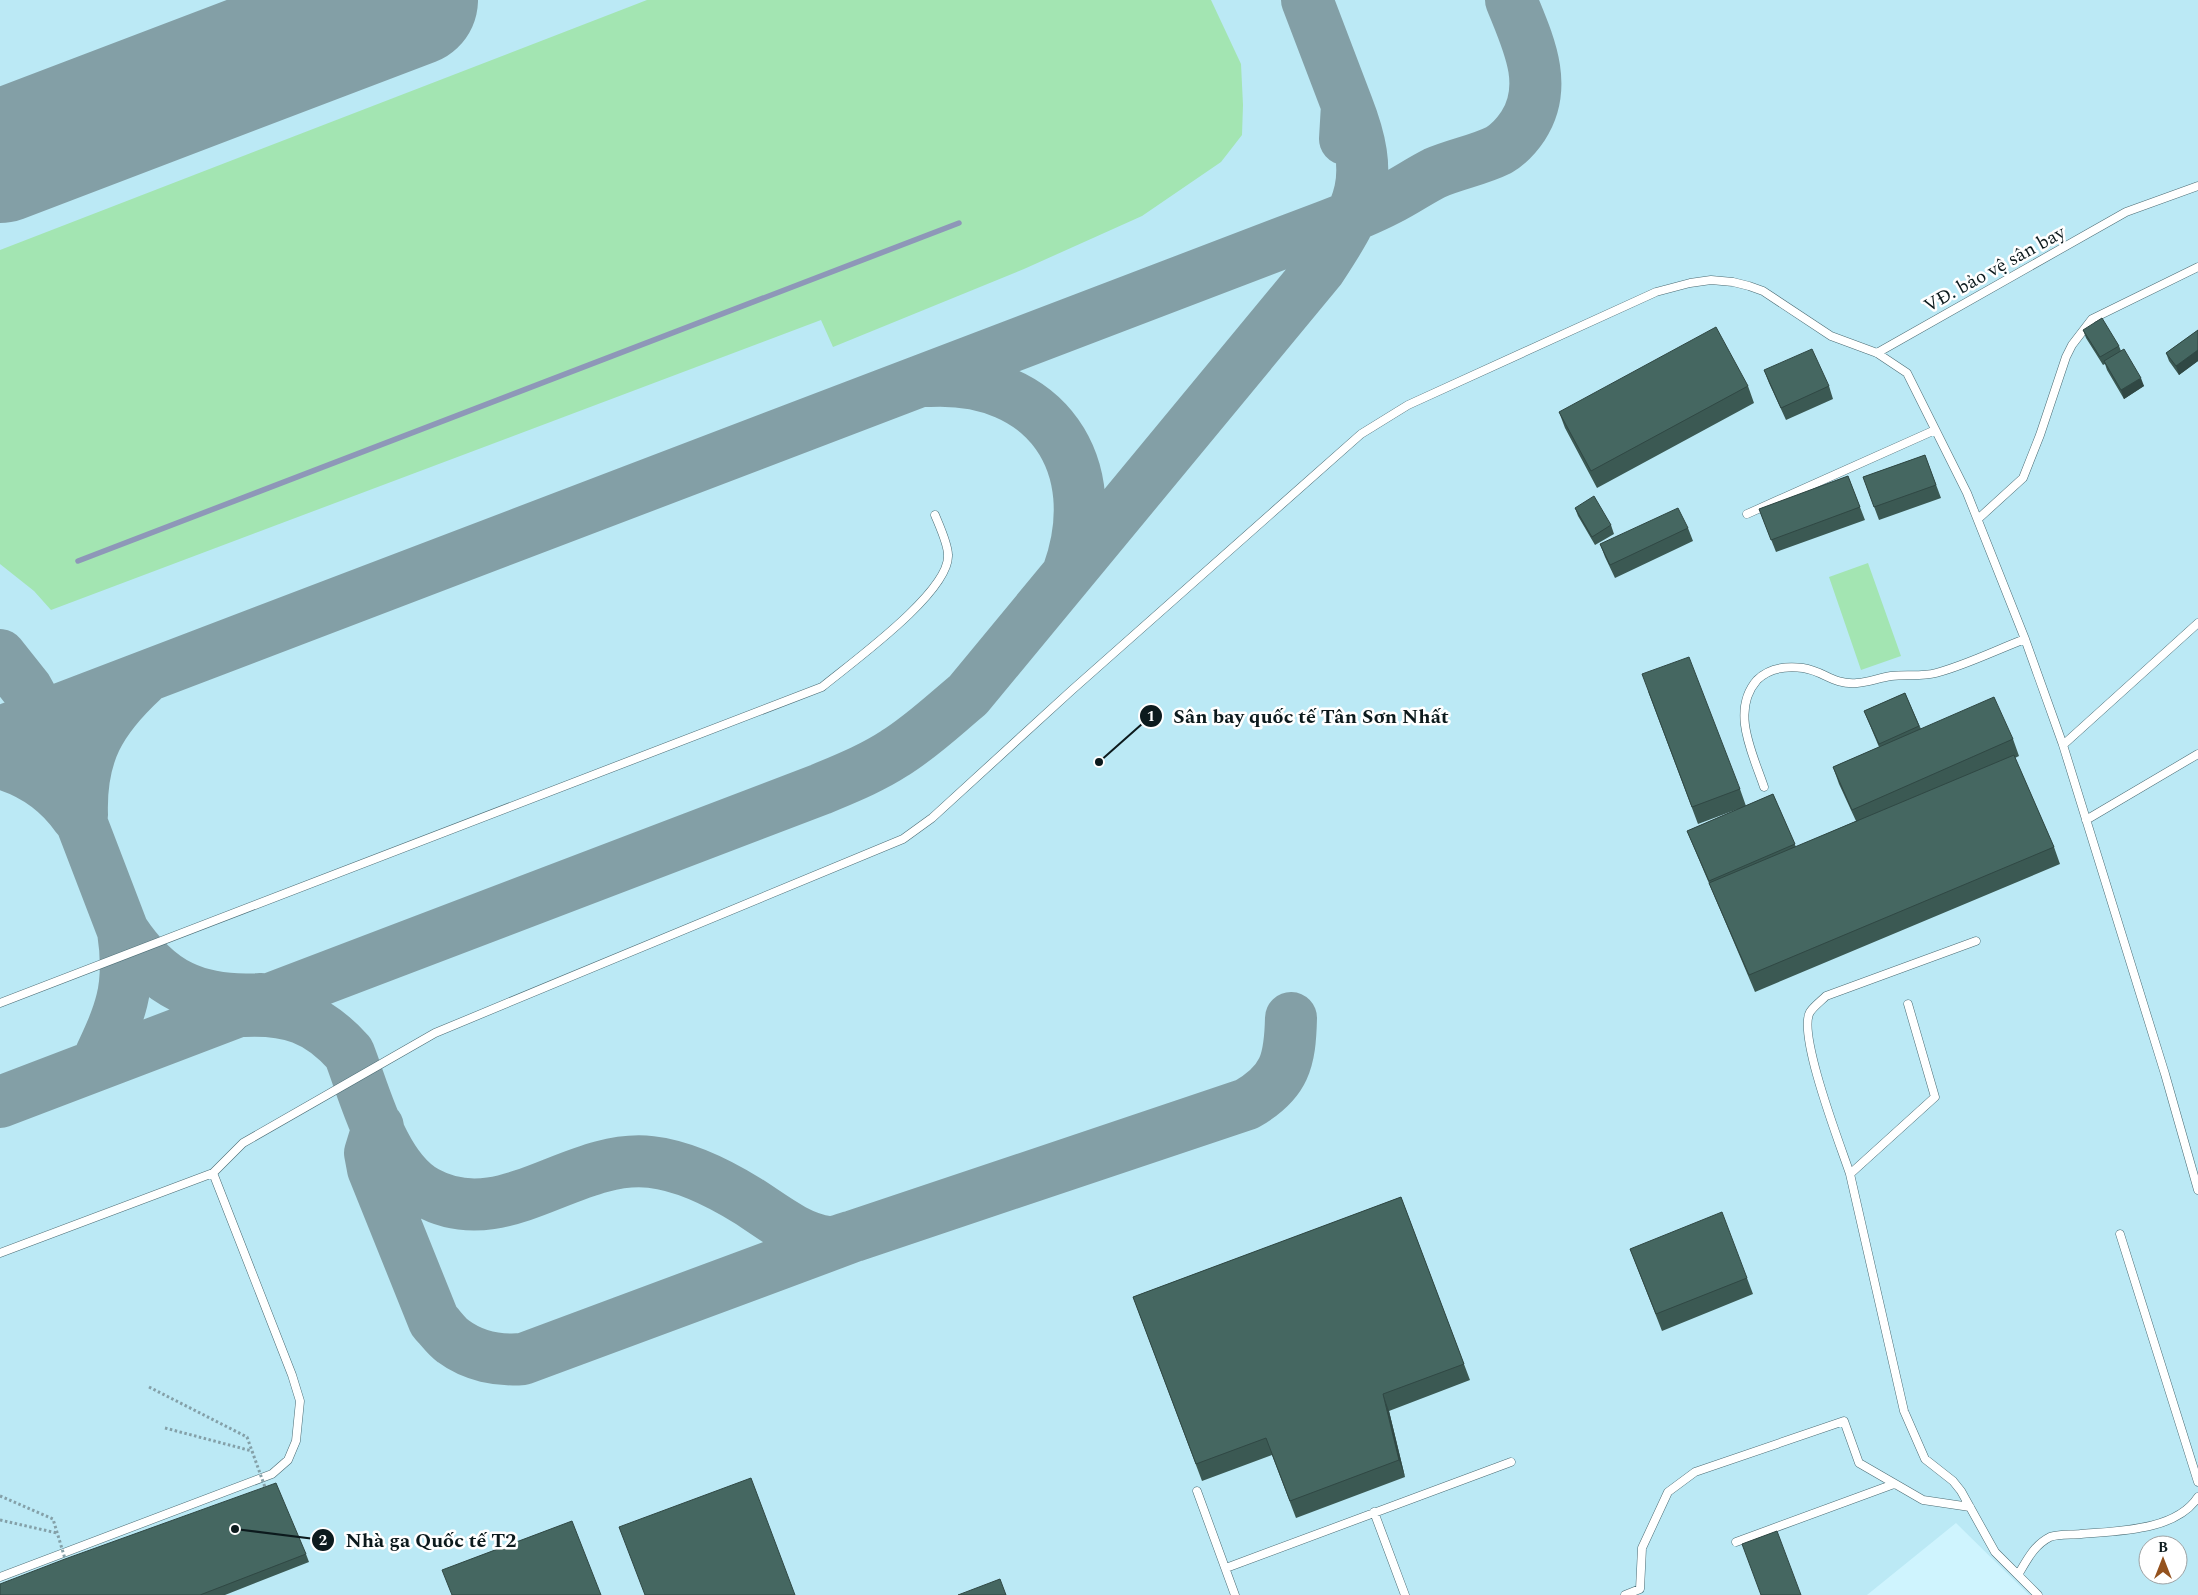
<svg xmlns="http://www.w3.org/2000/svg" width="2198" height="1595" font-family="Spectral,serif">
	<rect width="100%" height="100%" fill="#cff4fe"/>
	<path fill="#bbe9f5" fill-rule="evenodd" d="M0 0H2198V1595H2029L1956 1523 1867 1595H0ZM2148 1545H2178V1575H2148Z"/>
	<path fill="#a3e5b2" d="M647 0H1211L1241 64 1243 105 1242 135 1221 162 1142 216 1024 269 833 347 821 320 51 610 34 591 0 564V250Z
		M1868 563 1901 656 1861 670 1829 577Z"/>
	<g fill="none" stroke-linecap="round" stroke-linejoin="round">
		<path stroke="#8e97b8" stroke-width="5.5" d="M78 561 959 223"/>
		<path stroke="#839fa6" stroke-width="52" d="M1307 0 1347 105 1345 139
			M929 381C1046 375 1107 465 1068 573
			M0 655 27 689 38 709 123 931C132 989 120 1014 96 1065
			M0 732 1319 229C1343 220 1366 211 1389 199 1405 191 1419 181 1435 173 1456 164 1479 160 1499 150 1509 144 1517 135 1523 126 1550 85 1527 40 1511 0
			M0 763C32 772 58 790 77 817
			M82 815C80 754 100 720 143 680
			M123 931C158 984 197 1003 261 999
			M244 1011C289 1009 318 1018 349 1053 366 1097 383 1168 426 1192 503 1235 572 1153 651 1162 686 1166 719 1183 748 1201 773 1217 798 1238 828 1242 835 1243 843 1239 850 1237
			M0 1102 821 789C847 778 872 768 895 753 921 737 944 715 968 695L1320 269C1362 205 1376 179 1347 105
			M378 1127 370 1153 373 1169 434 1321C440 1327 446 1336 453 1341 473 1356 499 1361 523 1359L854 1236 1247 1104C1285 1082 1290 1061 1291 1018"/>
		<path stroke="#839fa6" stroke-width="132" d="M0 157 412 0"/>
		<g stroke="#4a6b73" stroke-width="9">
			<path id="lane" d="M1877 353 2126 212 2198 186
				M1747 514 1935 430
				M1978 519 2023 478 2040 435 2066 357 2072 345 2092 319 2198 267
				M2063 745 2198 623
				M1764 787C1753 754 1730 711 1757 680 1769 668 1787 666 1803 668 1824 671 1833 685 1857 683 1868 682 1879 678 1891 676 1906 674 1921 677 1936 673 1966 665 1996 650 2025 639
				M2086 820 2198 754
				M0 1003 822 687C851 663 950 592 948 555 948 544 939 525 935 515
				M1908 1004 1935 1097 1850 1174 1904 1411 1925 1459 1953 1481 1961 1491 1995 1552 2038 1595
				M1850 1174C1841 1147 1797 1034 1810 1012 1814 1006 1821 1001 1826 996L1976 941
				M2120 1234 2198 1482
				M0 1253 213 1173 243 1143 435 1033 903 839 932 818 1072 690 1361 434 1408 405 1656 292 1690 283 1711 280 1733 282 1749 286 1763 291 1831 336 1877 353 1907 373 1967 493 2025 639 2063 745 2165 1074 2198 1190
				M1197 1491 1235 1595
				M1374 1512 1405 1595
				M1736 1542 1894 1484
				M1226 1568 1511 1462
				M2018 1575C2027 1560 2034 1545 2050 1537 2058 1534 2072 1535 2081 1534 2118 1531 2176 1531 2198 1497
				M0 1577 272 1474 288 1460 296 1441 300 1401 292 1375 213 1173
				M1625 1595 1640 1589 1642 1548 1668 1492 1695 1472 1844 1421 1859 1463 1923 1500 1970 1507"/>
		</g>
		<path stroke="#84a0a8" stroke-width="3" stroke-dasharray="2.5 2.5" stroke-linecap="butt" d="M165 1428 252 1451
			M0 1520 57 1533"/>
		<use href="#lane" stroke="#fff" stroke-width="8"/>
		<path stroke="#84a0a8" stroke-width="3" stroke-dasharray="2.5 2.5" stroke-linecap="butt" d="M149 1387 247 1437 266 1490
			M0 1496 53 1519 66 1562"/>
	</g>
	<path fill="#3b5953" d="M2083 330 2119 346 2121 351 2144 386 2124 399 2107 370 2105 364 2103 365 2086 338Z
		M2198 330V361L2179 375 2169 361 2166 353Z
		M1764 370 1829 386 1833 399 1786 420 1769 383Z
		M1748 386 1754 403 1597 488 1565 428 1559 412Z
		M1925 455 1941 498 1879 520 1863 477Z
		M1848 476 1865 520 1776 552 1759 509Z
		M1575 508 1611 525 1614 534 1595 545 1578 516Z
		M1688 528 1693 541 1615 578 1605 557 1600 544Z
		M1648 691 1740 789 1746 806 1698 824Z
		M1905 693 1921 729 2013 739 2019 756 2015 758 2054 847 2060 864 1755 992 1716 900 1687 831 1773 794 1796 847 1856 821 1839 784 1833 767 1879 747 1864 711Z
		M1401 1197 1470 1380 1389 1411 1405 1477 1296 1518 1272 1455 1202 1481 1133 1297Z
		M1630 1249 1747 1278 1753 1294 1662 1331Z
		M306 1554 309 1562 225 1595H0Z"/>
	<path fill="#304844" d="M2198 350V361L2179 375 2176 366Z
		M2141 378 2144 386 2124 399 2121 390Z
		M1383 1394 1389 1411 1405 1477 1399 1460Z"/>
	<path fill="#456761" stroke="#304844" d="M2102 318 2119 346 2100 357 2083 330Z
		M1716 327 1748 386 1591 471 1559 412Z
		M2198 330V350L2176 366 2166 353Z
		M1812 349 1829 386 1781 408 1764 370Z
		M2124 349 2141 378 2121 390 2104 361Z
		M1925 455 1936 485 1874 507 1863 477Z
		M1848 476 1860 507 1771 540 1759 509Z
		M1594 496 1611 525 1592 537 1575 508Z
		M1678 508 1688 528 1610 565 1600 544Z
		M1689 657 1740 789 1692 807 1642 674Z
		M1905 693 1919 726 1879 744 1864 711Z
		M1994 697 2013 739 1852 810 1833 767Z
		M2014 755 2054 847 1749 975 1709 883Z
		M1773 794 1795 844 1709 881 1687 831Z
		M1401 1197 1464 1364 1383 1394 1399 1460 1290 1501 1266 1438 1196 1464 1133 1297Z
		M1722 1212 1747 1278 1656 1314 1630 1249Z
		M751 1478 795 1595H645L619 1527Z
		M276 1483 306 1554 200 1595H0V1584L65 1559Z
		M572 1521 601 1595H452L442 1570Z
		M1777 1531 1801 1595H1761L1742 1544Z
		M1000 1579 1006 1595H958Z"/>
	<g text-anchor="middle" stroke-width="5" stroke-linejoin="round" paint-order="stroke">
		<g font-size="19" fill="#0c1a1d" stroke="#fff">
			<text transform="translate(1994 268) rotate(-29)" y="7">VĐ. bảo vệ sân bay</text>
		</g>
	</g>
	<path fill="none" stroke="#0c1a1d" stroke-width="2" d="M1099 762L1151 716M235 1529L323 1540"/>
	<g fill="#0c1a1d" stroke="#fff" stroke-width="2">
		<circle cx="1099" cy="762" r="5"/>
		<circle cx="235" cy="1529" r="5"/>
		<circle cx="1151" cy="716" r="12"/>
		<circle cx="323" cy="1540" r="12"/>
	</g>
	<g font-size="15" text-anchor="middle" font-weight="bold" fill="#fff">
		<text x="1151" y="721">1</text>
		<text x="323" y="1545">2</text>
	</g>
	<g font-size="20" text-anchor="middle" font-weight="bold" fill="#0c1a1d" stroke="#fff" stroke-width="5" stroke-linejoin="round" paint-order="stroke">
		<text x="1311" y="723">Sân bay quốc tế Tân Sơn Nhất</text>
		<text x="431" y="1547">Nhà ga Quốc tế T2</text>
	</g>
	<g transform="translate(2163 1560)"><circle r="24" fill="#ffffff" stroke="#9ea3a5"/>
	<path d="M0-4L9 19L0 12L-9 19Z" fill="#94521e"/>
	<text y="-8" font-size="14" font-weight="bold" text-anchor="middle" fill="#0c1a1d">B</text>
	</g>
</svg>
